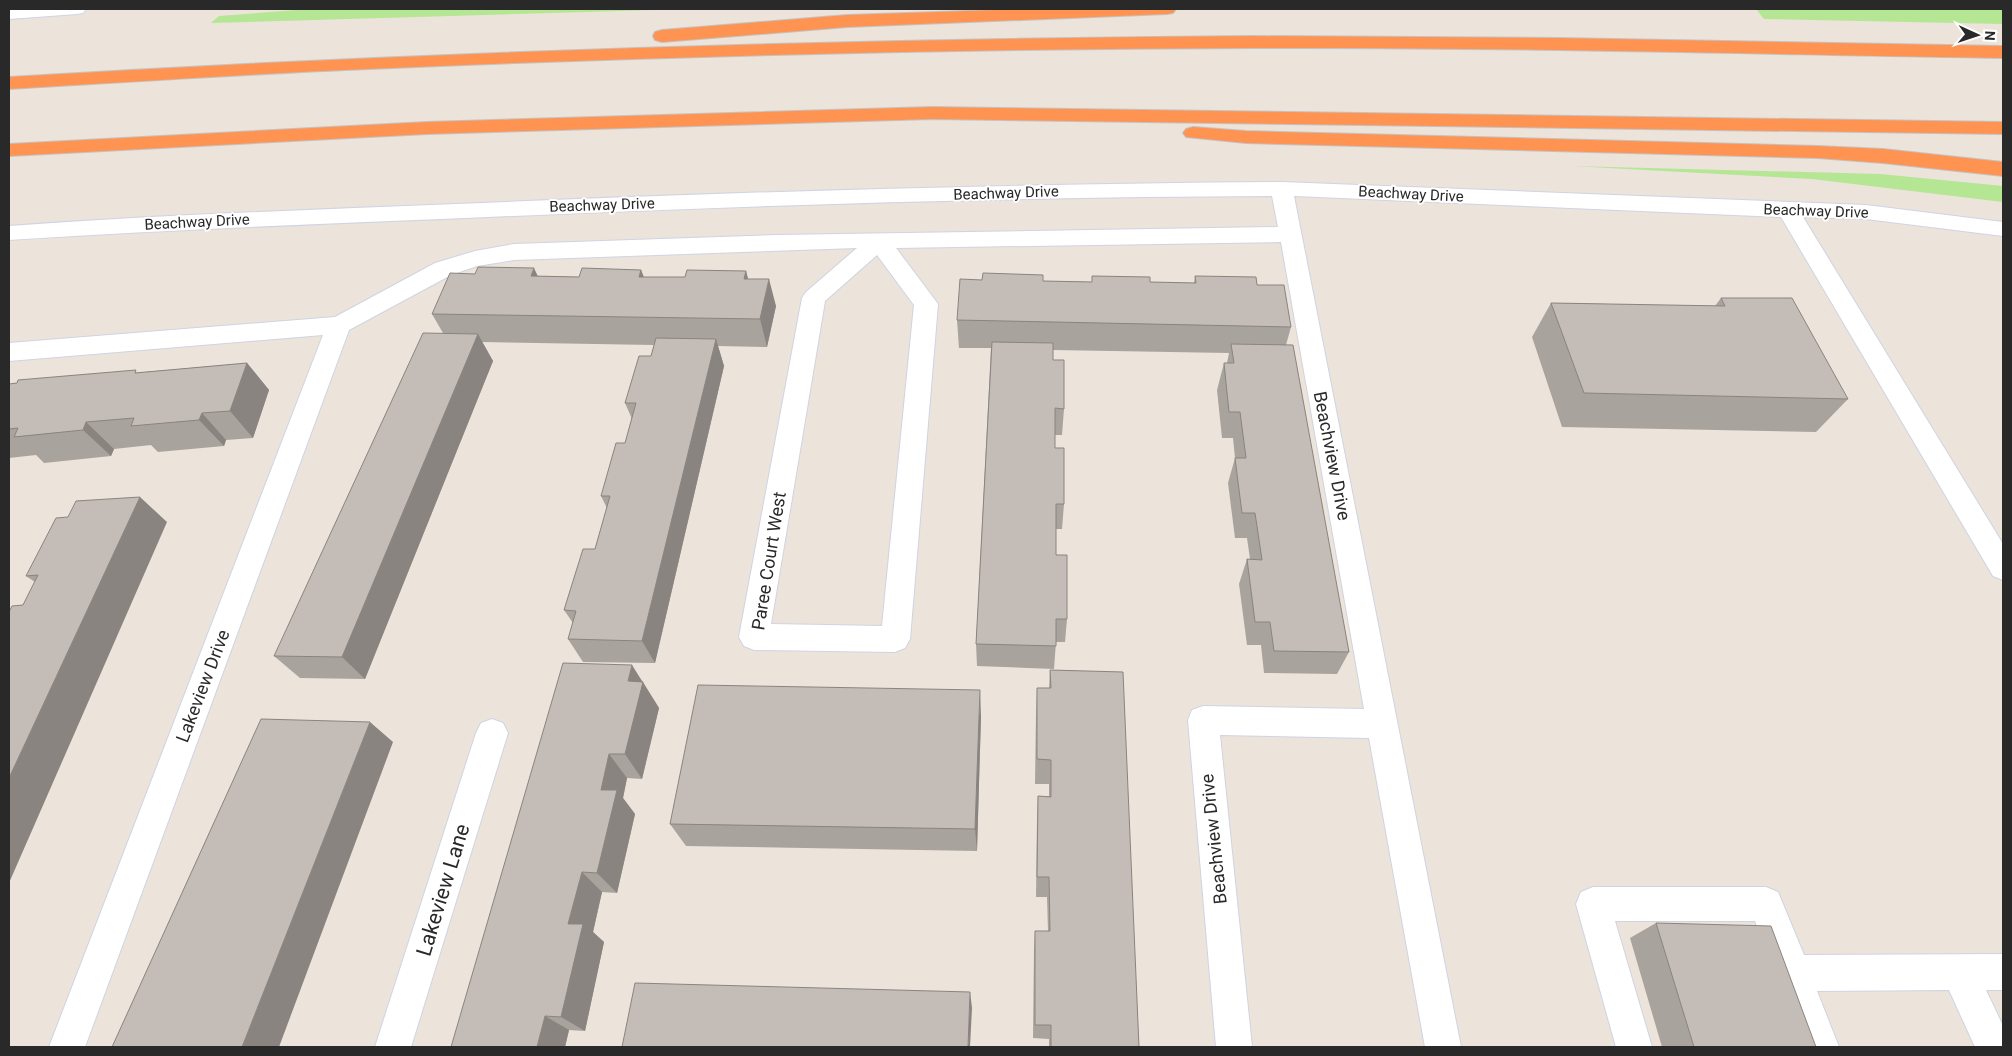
<svg xmlns="http://www.w3.org/2000/svg" width="2012" height="1056" font-family="Roboto,sans-serif">
	<rect width="100%" height="100%" fill="#ece3da"/>
	<path fill="#b4e693" d="M310 9H689L211 23 219 16Z
		M1756 9H2003V24L1764 19Z
		M1571 166 1880 174 2003 186V202L1812 179Z"/>
	<g fill="none" stroke-linecap="round" stroke-linejoin="round">
		<g stroke="#cfd4e3" stroke-width="2">
			<path id="minor" d="M9 9H86L83 13 77 14 9 19Z
				M1282 182 1866 205 2003 222V236L1866 219 1803 217 2003 544V580L1993 576 1781 217 1294 196 1461 1047H1425L1369 738 1220 735 1252 1047H1216L1188 720 1192 710 1203 706 1364 709 1281 242 896 248 938 304 910 639 905 648 895 652 754 650 744 646 739 637 802 298 806 292 857 248 514 260 477 266 451 275 349 330 85 1047H49L323 335 9 361V343L335 317 435 263 475 251 514 244 776 235 1278 227 1272 196C1004 197 735 206 466 218 314 224 161 230 9 240V226C158 215 307 210 456 204 731 192 1007 184 1282 182ZM877 255 914 305 882 626 771 624 825 301Z
				M492 719 503 723 508 733 411 1047H375L476 733 481 723Z
				M1593 887H1766L1778 892 1804 955 2003 954V990H1986L2003 1026V1047H1975L1949 990 1817 991 1839 1047H1803L1755 921H1615L1652 1047H1616L1576 904 1581 892Z"/>
		</g>
		<g stroke="#c3c3c3" stroke-width="2">
			<path id="highway" d="M1026 9H1176L1173 13 1167 14 847 27 662 42 655 40 653 36 655 32 662 30 847 15Z
				M1251 36 1558 38 2003 46V58C1753 54 1502 47 1251 48 957 49 663 56 369 69 249 74 129 82 9 89V77C422 52 837 39 1251 36Z
				M932 107 2003 122V134L932 119 427 134 9 156V144L427 122Z
				M1193 127 1246 131 1818 146 1883 149 2003 162V176L1883 163 1818 158 1246 143 1186 137 1183 133 1186 129Z"/>
		</g>
		<use href="#minor" fill="#fff" fill-rule="evenodd"/>
		<use href="#highway" fill="#ff9352" fill-rule="evenodd"/>
	</g>
	<path fill="#a9a39d" d="M641 270 644 277H685L746 271 748 279 776 306 767 347 718 346 724 366 655 663 583 662 568 639 573 623 564 610 595 549 607 508 601 496 625 443 632 419 625 403 651 356 654 345 482 342 493 361 365 679 300 678 274 656 443 333 432 314 537 276 579 277Z
		M1092 276 1150 282 1194 283 1195 276 1257 285 1291 327 1286 345 1349 652 1337 674 1264 673 1261 645H1247L1239 584 1247 559H1250L1247 538H1235L1228 483 1235 458 1233 438H1222L1217 390 1224 363H1227L1229 353 1053 350V360L1064 409 1062 435H1055V448L1064 504 1062 529H1056V555L1067 619 1065 642H1056L1054 669 977 666 976 644 991 348H959L957 320 1043 281 1092 282Z
		M1721 298 1848 399 1816 432 1562 427 1532 337 1551 303 1715 306Z
		M247 363 269 390 253 438 226 440 224 446 158 452 151 445 114 449 111 456 44 463 36 455 9 458V384Z
		M167 522 23 605 35 582 26 576Z
		M1050 670 1139 1047H1049V1039L1033 1038 1034 949 1035 931H1048L1047 897H1036L1037 819 1038 796H1049V784H1035L1036 714 1037 688H1049Z
		M642 681 643 682 659 708 642 779 627 778 623 798 635 814 617 893 602 892 593 932 604 942 585 1031 569 1030 565 1047H451Z
		M981 716 977 851 686 846 670 824Z
		M1656 923 1816 1047H1662L1630 938Z"/>
	<path fill="#898480" d="M534 268 547 296 531 276Z
		M641 270 651 297 639 277Z
		M746 271 753 299 744 279Z
		M769 279 776 306 767 347 760 319Z
		M478 334 493 361 365 679 342 657Z
		M716 339 724 366 655 663 642 641Z
		M247 363 269 390 253 438 230 411Z
		M202 413 226 440 224 446 199 420Z
		M86 422 114 449 111 456 83 430Z
		M140 497 167 522 9 883V778Z
		M632 665 659 708 642 779 625 754 628 681Z
		M980 690 981 716 977 851 975 829Z
		M370 722 393 742 279 1047H242Z
		M609 754 627 778 623 798 635 814 617 893 597 873 601 790Z
		M582 872 602 892 593 932 604 942 585 1031 561 1017 568 924Z
		M970 992 972 1008 970 1047H968Z
		M545 1016 569 1030 565 1047H537Z"/>
	<path fill="#c4bdb7" stroke="#898480" d="M478 267 534 268 531 276 579 277 582 268 641 270 639 277H685L687 270 746 271 744 279H769L760 319 432 314 450 273 475 274Z
		M983 273 1043 275V281L1092 282V276L1150 277V282L1196 283 1195 276 1256 277 1257 285H1284L1291 327 957 320 960 279 982 280Z
		M1721 298H1792L1848 399 1584 393 1551 303 1725 306Z
		M423 333 478 334 342 657 274 656Z
		M656 338 716 339 642 641 568 639 576 611 564 610 583 549H595L610 496H601L616 443H625L636 403H625L639 356H651Z
		M992 342 1053 343V360H1064V409L1055 408V448H1064V504H1056V555H1067V619H1056V646L976 644Z
		M1231 344 1293 345 1349 652 1274 651 1270 622H1255L1247 559 1262 560 1255 513H1242L1235 458H1246L1240 412H1229L1224 363H1234Z
		M247 363 230 411 202 413 199 420 131 426 134 418 86 422 83 430 14 437 18 428 9 429V384L17 383 18 380 136 370 135 373Z
		M140 497 9 778V612L12 606 23 605 38 575 26 576 56 518 68 517 76 501Z
		M563 663 632 665 628 681 643 682 625 754H609L601 790H617L597 873 582 872 568 924H583L561 1017 545 1016 537 1047H451Z
		M1050 670 1123 672 1139 1047H1051V1025H1035V931H1050L1049 877H1037L1038 796 1051 797V760L1037 759V688H1051Z
		M698 685 980 690 975 829 670 824Z
		M261 719 370 722 242 1047H112Z
		M1656 923 1771 926 1816 1047H1694Z
		M635 983 970 992 968 1047H622Z"/>
	<g text-anchor="middle" stroke-width="4" stroke-linejoin="round" paint-order="stroke">
		<g font-size="15" fill="#292929" stroke="#fff">
			<text transform="translate(1006 193) rotate(-2)" y="5">Beachway Drive</text>
			<text transform="translate(1411 194) rotate(3)" y="5">Beachway Drive</text>
			<text transform="translate(602 205) rotate(-2)" y="5">Beachway Drive</text>
			<text transform="translate(1816 211) rotate(2)" y="5">Beachway Drive</text>
			<text transform="translate(197 222) rotate(-3)" y="5">Beachway Drive</text>
		</g>
		<g font-size="18" fill="#292929" stroke="#fff">
			<text transform="translate(1332 456) rotate(79)" y="6">Beachview Drive</text>
			<text transform="translate(769 561) rotate(-81)" y="6">Paree Court West</text>
			<text transform="translate(203 686) rotate(-69)" y="6">Lakeview Drive</text>
			<text transform="translate(1214 839) rotate(-96)" y="6">Beachview Drive</text>
		</g>
		<g font-size="21" fill="#292929" stroke="#fff">
			<text transform="translate(443 890) rotate(-73)" y="7">Lakeview Lane</text>
		</g>
	</g>
	<rect width="2012" height="1056" fill="none" stroke="#292929" stroke-width="20"/>
	<g transform="translate(1977 35) rotate(93)" stroke="#ffffff" stroke-width="4" paint-order="stroke">
	<path d="M0-4L9 19L0 12L-9 19Z" fill="#292929"/>
	<text y="-8" font-size="14" font-weight="bold" text-anchor="middle" fill="#292929">N</text>
	</g>
</svg>
